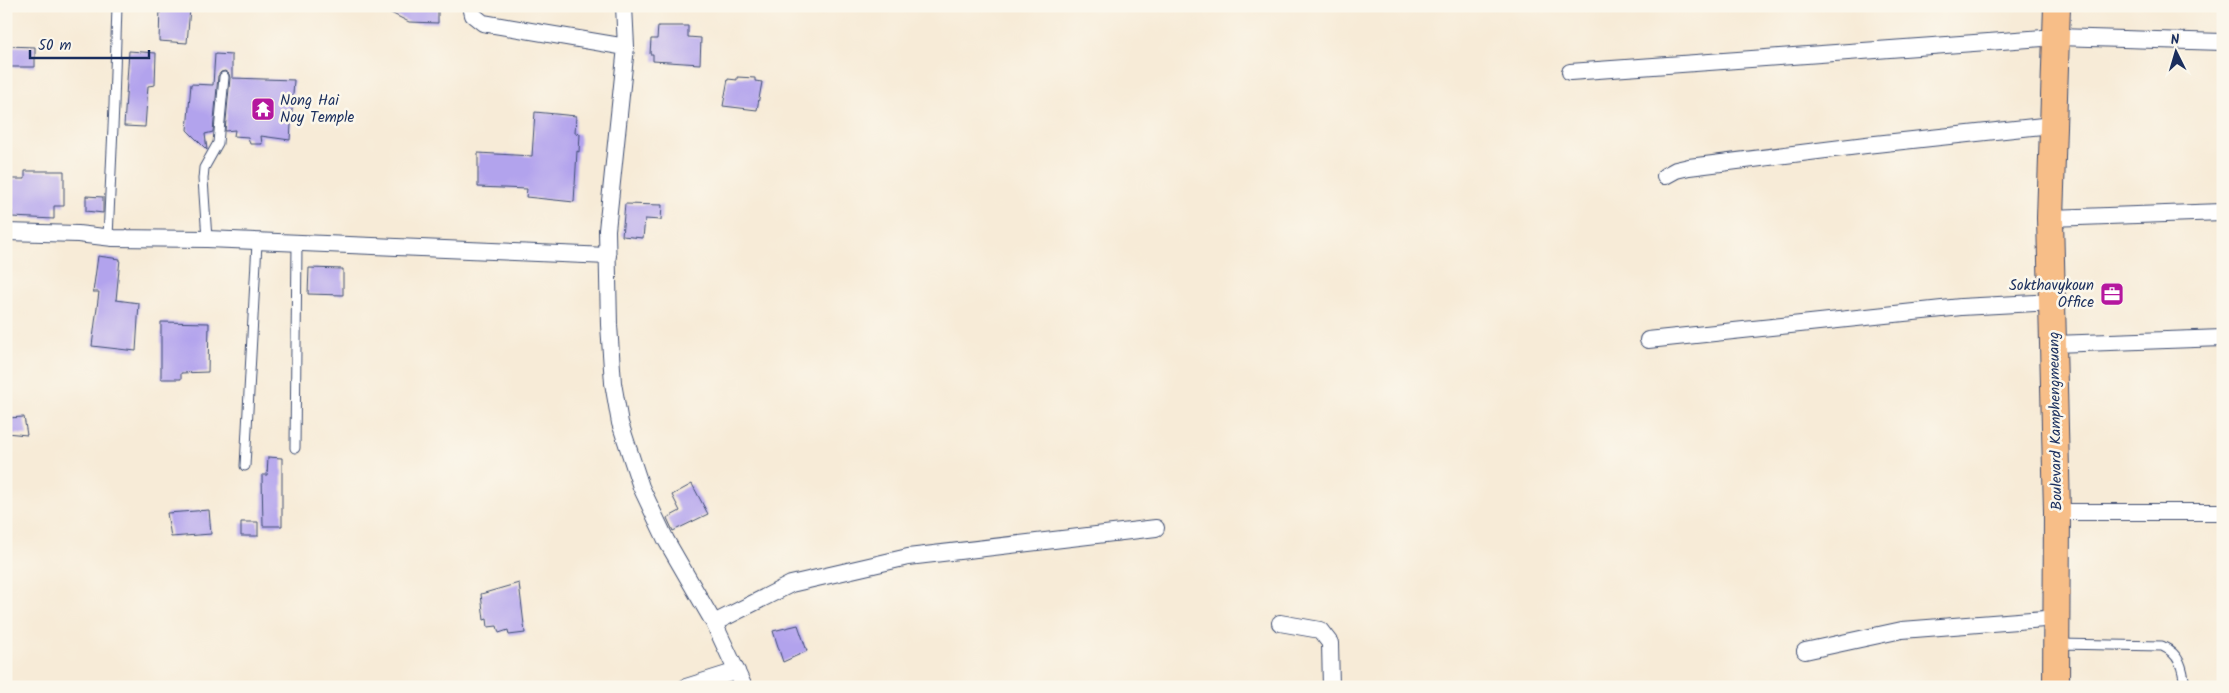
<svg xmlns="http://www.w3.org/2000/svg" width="2229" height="693" font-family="Kalam,sans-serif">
	<rect width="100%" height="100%" fill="#fbf7ec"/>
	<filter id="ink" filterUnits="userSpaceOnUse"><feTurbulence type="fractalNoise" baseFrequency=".02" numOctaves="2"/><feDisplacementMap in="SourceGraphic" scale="10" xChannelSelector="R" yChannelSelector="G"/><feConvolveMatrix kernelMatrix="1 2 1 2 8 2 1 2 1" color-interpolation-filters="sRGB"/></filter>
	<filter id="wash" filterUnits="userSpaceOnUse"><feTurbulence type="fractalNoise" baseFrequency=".0096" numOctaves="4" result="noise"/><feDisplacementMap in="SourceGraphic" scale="20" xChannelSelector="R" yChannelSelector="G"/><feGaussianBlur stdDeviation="1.12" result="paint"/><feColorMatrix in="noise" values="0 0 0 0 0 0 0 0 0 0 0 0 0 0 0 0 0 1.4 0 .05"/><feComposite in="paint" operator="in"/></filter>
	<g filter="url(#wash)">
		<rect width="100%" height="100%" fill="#f7ebd7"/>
		<g id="blocks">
			<path fill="#b2a3ed" d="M160 6 190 8 187 43 159 41Z
				M377 6H438V23L409 22Z
				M658 26H688V37L701 38 700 64 653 61V54H650L651 39H657Z
				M6 46 35 47V67H6Z
				M129 51 156 53 155 85 148 86 145 127 124 126Z
				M215 54 232 55V78L294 80 290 140 261 136 262 144H250L248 137 234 136 235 130 225 131 230 78 229 74 225 71 221 72 218 76 213 132 205 134 207 150 187 130 191 84 213 85Z
				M737 77 755 78V81L762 82 757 110 723 106 728 79 737 80Z
				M535 112 576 116 575 133 580 134 579 152 577 151 574 202 526 197 527 189 478 187V153L532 156Z
				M25 171H64V206H54V219L12 217V211H6V179H25Z
				M86 196 103 197V213L86 211Z
				M625 204 662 205 661 220 645 219 643 238 622 236Z
				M98 256 120 259 116 300 139 303 136 351 92 346 99 292H93Z
				M309 268 343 269V295L308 294Z
				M161 322 209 323 208 372 181 373V379H161Z
				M24 417 27 435 6 433V418Z
				M268 457 282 458V526H263L262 475H267Z
				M692 484 708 514 673 531 667 518 680 511 672 495Z
				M209 510 211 534 171 537 167 513Z
				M241 522H258V536H241Z
				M519 583 525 633 509 635 508 630 499 633 497 626 488 627 487 619 484 620 481 594Z
				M798 625 807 651 783 662 773 631Z"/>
		</g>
	</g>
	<g filter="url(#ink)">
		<use href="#blocks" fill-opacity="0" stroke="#3c4b70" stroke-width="1"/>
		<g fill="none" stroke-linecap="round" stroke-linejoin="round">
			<g stroke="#3c4b70" stroke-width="11">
				<path id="service" d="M108 237 114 105 117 6
					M207 239 203 179 204 168 218 143 224 77
					M295 448 297 244
					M245 466 257 243
					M2059 644 2162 646C2180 654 2183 668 2185 687"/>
			</g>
			<g stroke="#3c4b70" stroke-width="18">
				<path id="minor" d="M471 6 473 15 483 23 626 47
					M624 6 626 47 607 230 609 325 613 383 620 423 641 487 666 540 714 623 744 687
					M1570 72 2057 37 2223 42
					M1665 176 1676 170 1689 167 1866 145 2052 125
					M2050 218 2223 212
					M6 232 78 234 113 238 207 239 608 256
					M1648 340 1961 307 2052 302
					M2054 344 2223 338
					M2057 512H2223
					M714 623 791 584 908 557 1156 528
					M1280 623 1320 630 1330 643 1331 687
					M1805 651 1902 630 2057 618
					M686 687 737 671"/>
			</g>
			<g stroke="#3c4b70" stroke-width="28">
				<path id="primary" d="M2056 687 2057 512 2050 218 2057 6"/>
			</g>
			<use href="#service" stroke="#fff" stroke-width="9"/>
			<use href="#minor" stroke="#fff" stroke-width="16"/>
			<use href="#primary" stroke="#f7be88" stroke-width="26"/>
		</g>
	</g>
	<defs>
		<g id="temple-square" transform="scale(1.25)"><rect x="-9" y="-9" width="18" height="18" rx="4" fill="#b5179e" stroke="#fbf7ec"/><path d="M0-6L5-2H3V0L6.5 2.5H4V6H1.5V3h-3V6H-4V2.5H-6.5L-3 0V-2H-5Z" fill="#fff"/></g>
		<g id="office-square" transform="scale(1.25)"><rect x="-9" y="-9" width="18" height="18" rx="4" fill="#b5179e" stroke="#fbf7ec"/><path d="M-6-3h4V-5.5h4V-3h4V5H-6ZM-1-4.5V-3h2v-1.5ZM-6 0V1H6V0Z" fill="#fff"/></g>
	</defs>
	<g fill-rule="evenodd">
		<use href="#temple-square" x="263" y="109"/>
		<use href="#office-square" x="2112" y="294"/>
	</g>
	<g text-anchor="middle" stroke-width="5" stroke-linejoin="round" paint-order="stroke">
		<g font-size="15" fill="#1b2f5e" stroke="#fbf7ec" text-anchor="start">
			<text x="280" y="105">Nong Hai<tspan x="280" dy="17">Noy Temple</tspan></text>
			<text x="2094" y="290" text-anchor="end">Sokthavykoun<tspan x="2094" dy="17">Office</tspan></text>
		</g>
		<g font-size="15" fill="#1b2f5e" stroke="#fbf7ec">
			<text transform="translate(2055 421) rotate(-91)" y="5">Boulevard Kamphengmeuang</text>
		</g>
	</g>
	<rect width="2229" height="693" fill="none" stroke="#fbf7ec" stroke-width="25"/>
	<g transform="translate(2176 52) rotate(355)" stroke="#fbf7ec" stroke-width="4" paint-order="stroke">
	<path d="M0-4L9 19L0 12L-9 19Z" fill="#1b2f5e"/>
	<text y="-8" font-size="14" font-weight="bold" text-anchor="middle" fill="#1b2f5e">N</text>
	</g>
	<path d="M30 50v8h119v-8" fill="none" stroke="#1b2f5e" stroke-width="2.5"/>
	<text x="38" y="50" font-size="15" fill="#1b2f5e" stroke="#fbf7ec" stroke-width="4" paint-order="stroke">50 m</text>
</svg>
